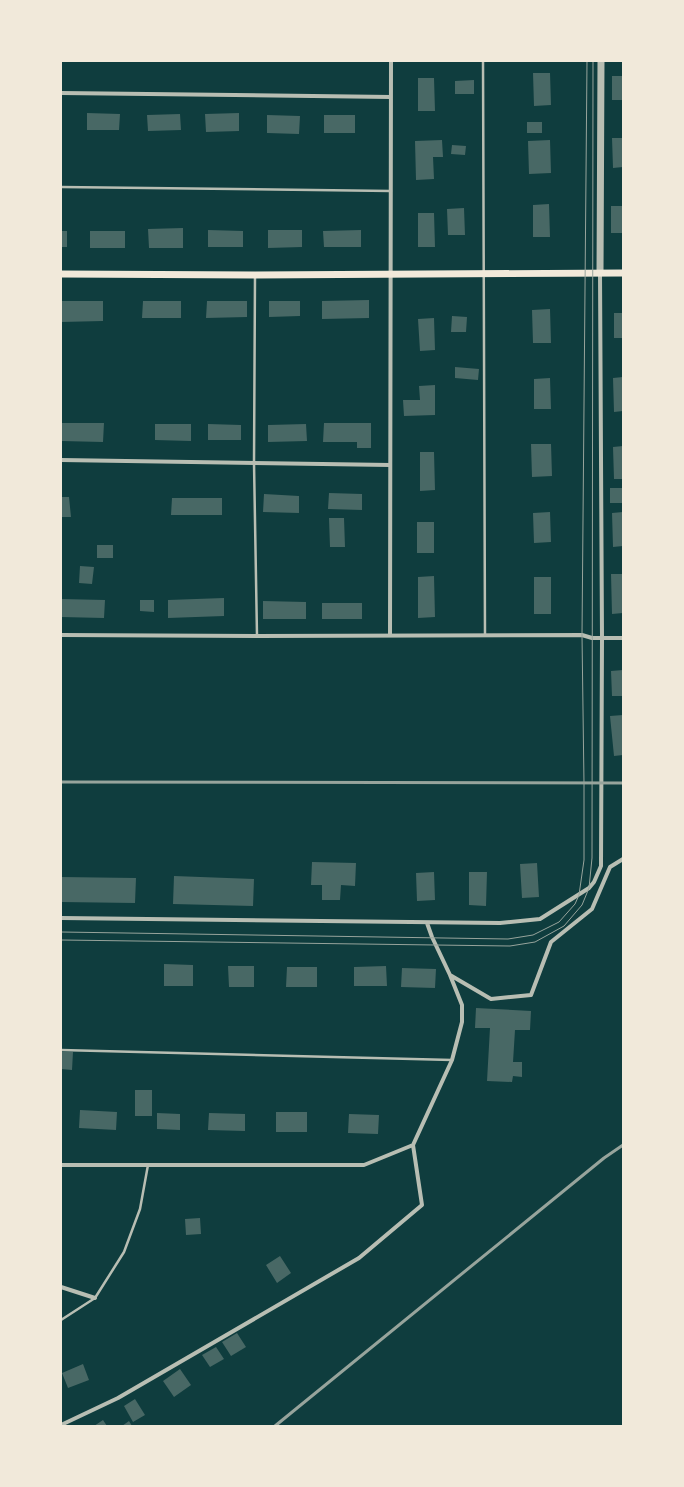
<svg xmlns="http://www.w3.org/2000/svg" width="684" height="1487" font-family="Barlow,sans-serif">
	<rect width="100%" height="100%" fill="#0f3d3e"/>
	<path fill="#486865" d="M533 73H550L551 105 534 106Z
		M612 76H623V100H612Z
		M418 78H434L435 111H418Z
		M474 80V94H455V81Z
		M87 113 120 114 119 130H87Z
		M239 113V131L206 132 205 114Z
		M180 114 181 130 148 131 147 115Z
		M267 115 300 116 299 134 267 133Z
		M324 115H355V133H324Z
		M527 122H542V133H527Z
		M612 138H623V167L613 168Z
		M442 140 443 157H433L434 179 416 180 415 141Z
		M550 140 551 173 529 174 528 141Z
		M452 145 466 146 465 155 451 154Z
		M549 204 550 237H533V205Z
		M611 206H623V233H611Z
		M464 208 465 235H448L447 209Z
		M418 213H434L435 247H418Z
		M183 228V248H149L148 229Z
		M208 230 243 231V247H208Z
		M268 230H302V247L268 248Z
		M361 230V247H324L323 231Z
		M61 231H67V247H61Z
		M90 231H125V248H90Z
		M369 300V318L322 319V301Z
		M61 301H103V321L61 322Z
		M143 301H181V318H142Z
		M207 301H247V317L206 318Z
		M269 301H300V316L269 317Z
		M550 309 551 343H533L532 310Z
		M614 313H623V338H614Z
		M452 316 467 317 466 332H451Z
		M434 318 435 350 420 351 418 319Z
		M455 367 479 369 478 380 455 378Z
		M623 377V411L614 412 613 378Z
		M550 378 551 409H534V379Z
		M435 385V415L404 416 403 400H420L419 386Z
		M61 423H104L103 442 61 441Z
		M324 423H371V448H357V442H323Z
		M155 424H191V441L155 440Z
		M208 424 241 425V440H208Z
		M306 424 307 441 268 442V425Z
		M531 444H551L552 476 532 477Z
		M623 446V479H614L613 447Z
		M420 452H434L435 490 420 491Z
		M610 488H623V503H610Z
		M329 493 362 494V510L328 509Z
		M264 494 299 496V513L263 512Z
		M61 497H69L71 517H61Z
		M172 498H222V515H171Z
		M550 512 551 542 534 543 533 513Z
		M623 512V546L613 547 612 513Z
		M329 518H344L345 547H330Z
		M417 522H434V553H417Z
		M97 545H113V558H97Z
		M80 566 94 567 92 584 79 583Z
		M611 574H623V613L612 614Z
		M434 576 435 617 418 618V577Z
		M534 577H551V614H534Z
		M224 598V616L168 618V600Z
		M61 599 105 600 104 618 61 617Z
		M140 600H154V612L140 611Z
		M263 601 306 602V619H263Z
		M322 603H362V619H322Z
		M623 670V696H612L611 671Z
		M623 715V755L614 756 610 716Z
		M312 862 356 863 355 886 341 885 340 900H322V885H311Z
		M537 863 539 897 522 898 520 864Z
		M434 872 435 900 417 901 416 873Z
		M469 872H487L486 906 469 905Z
		M174 876 254 879 253 906 173 904Z
		M61 877 136 878 135 903 61 902Z
		M164 964 193 965V986H164Z
		M228 966H254V987H229Z
		M386 966 387 986H354V967Z
		M287 967H317V987H286Z
		M402 968 436 969 435 988 401 987Z
		M476 1008 531 1011 530 1030H515L513 1062H522V1077L513 1076 512 1082 487 1081 490 1028H475Z
		M61 1052H73L72 1070 61 1069Z
		M135 1090H152V1116H135Z
		M80 1110 117 1112 116 1130 79 1128Z
		M276 1112H307V1132H276Z
		M157 1113 180 1114V1130L157 1129Z
		M209 1113 245 1114V1131L208 1130Z
		M349 1114 379 1115 378 1134 348 1133Z
		M200 1218 201 1234 186 1235 185 1219Z
		M280 1256 291 1273 277 1283 266 1265Z
		M237 1333 246 1347 231 1356 222 1342Z
		M216 1347 224 1359 210 1367 202 1355Z
		M83 1364 89 1380 68 1388 62 1373Z
		M180 1369 191 1385 174 1397 163 1381Z
		M135 1399 145 1415 133 1422 124 1406Z
		M103 1420 107 1426H94Z
		M129 1421 132 1426H122Z"/>
	<g fill="none" stroke-linecap="round" stroke-linejoin="round">
		<path stroke="#b8beb3" stroke-width="2.5" d="M483 61 485 635
			M61 187 391 191
			M255 275 254 463 257 636
			M61 1050 452 1060
			M61 1320 95 1298 124 1252 140 1209 148 1165"/>
		<path stroke="#b8beb3" stroke-width="4" d="M61 93 391 97
			M61 460 390 465
			M61 635 257 636 582 635 592 638H623
			M390 635 391 61
			M61 918 500 923 540 919 589 888 594 882 601 866 602 639 600 273
			M427 923 432 937 450 975 491 999 531 995 551 942 592 909 610 867 623 859
			M61 1165H364L413 1145
			M61 1287 95 1298
			M61 1425 118 1398 359 1258 422 1205 413 1145 452 1060 462 1022V1005L450 975"/>
		<path stroke="#b8beb3" stroke-width="7" d="M600 273 601 61"/>
		<path stroke="#f1e9da" stroke-width="7" d="M61 274 255 275 623 273"/>
		<path stroke="#97a49c" stroke-width="1" d="M61 932 508 939 533 935 559 922 575 904 579 895 584 860V784L582 635 587 61
			M61 940 510 946 535 942 564 926 582 905 589 888 592 858 593 61"/>
		<path stroke="#97a49c" stroke-width="3" d="M61 782 623 783
			M275 1426 604 1158 623 1145"/>
	</g>
	<rect width="684" height="1487" fill="none" stroke="#f1e9da" stroke-width="124"/>
</svg>
